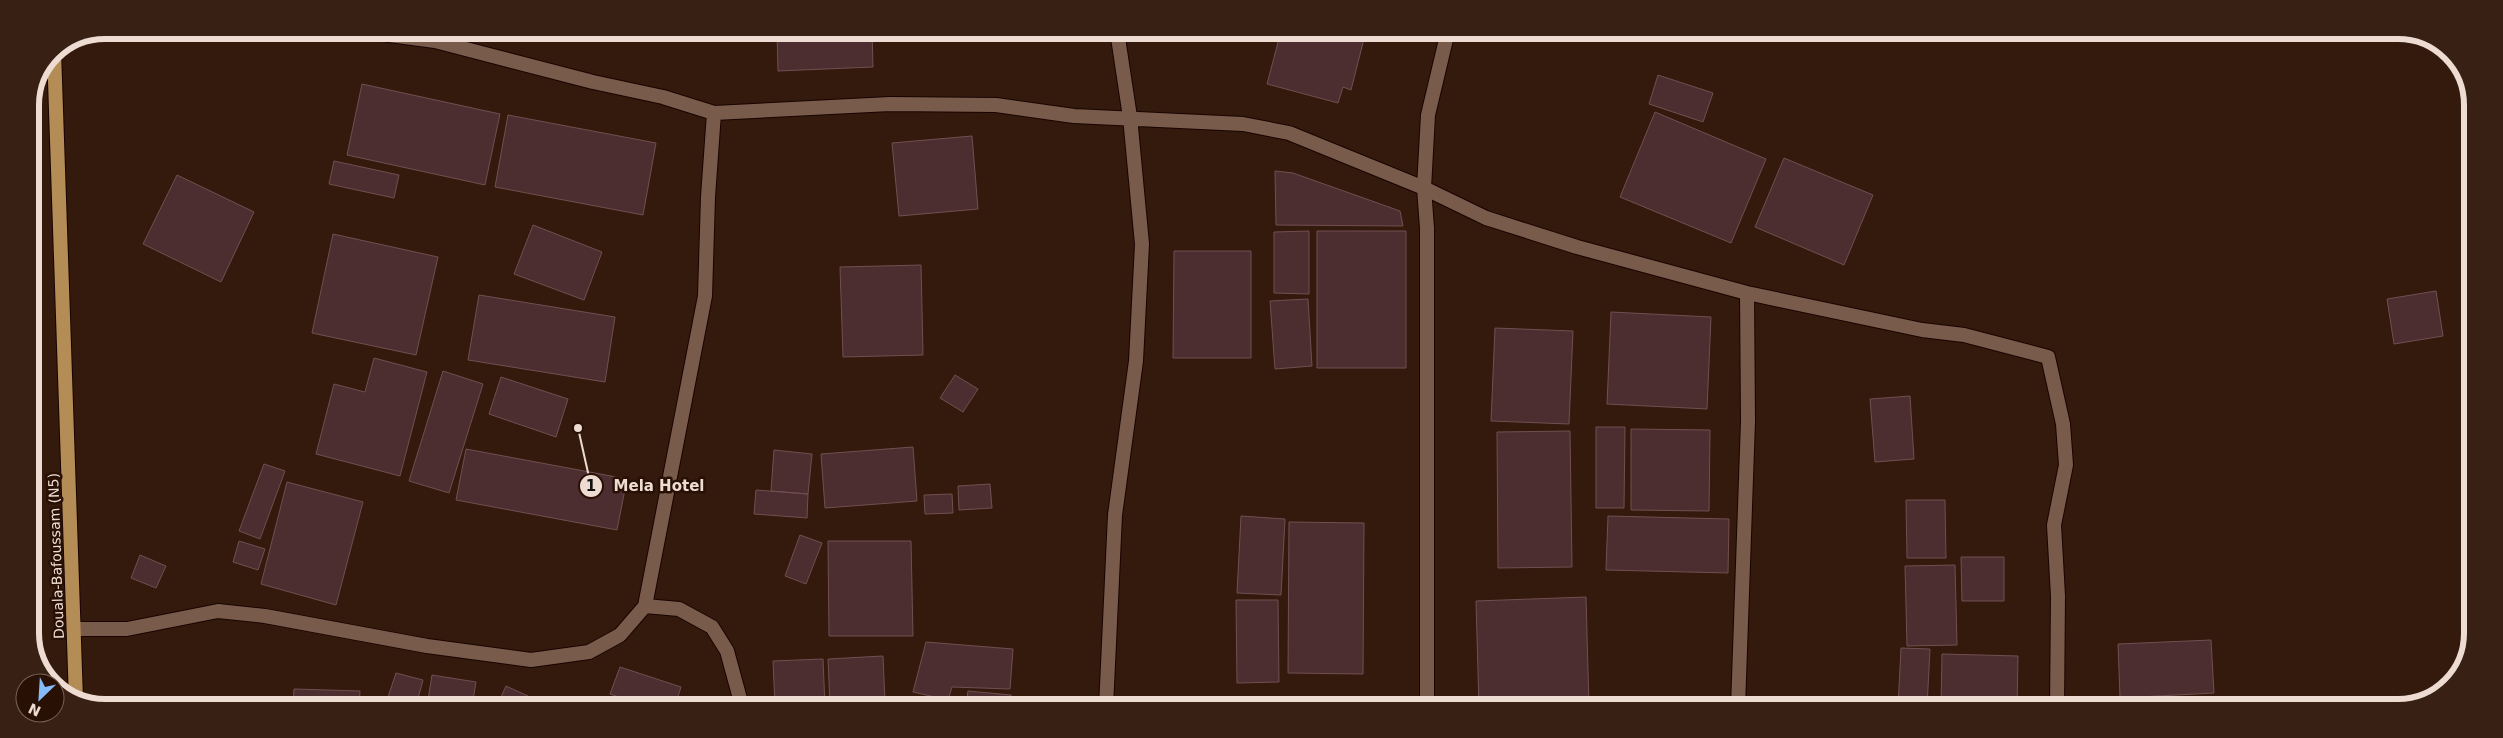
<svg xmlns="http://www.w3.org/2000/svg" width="2503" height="738" font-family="'DejaVu Sans',sans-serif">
	<rect width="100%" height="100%" fill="#331a0d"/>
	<path fill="#4d2e30" stroke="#714f50" d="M777 31H872L873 67 778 71Z
		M882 31H965V33L882 36Z
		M1281 31H1366L1351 90 1343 87 1338 103 1267 84Z
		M1588 32H1629V34Z
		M1658 75 1713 93 1703 122 1649 104Z
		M362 84 500 114 485 185 347 155Z
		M1655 112 1766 159 1731 243 1620 197Z
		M508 115 656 143 643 215 495 187Z
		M972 136 978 209 899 216 892 143Z
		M1784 158 1873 195 1844 265 1755 227Z
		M334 161 399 175 394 198 329 184Z
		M1275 171 1293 173 1400 211 1403 226 1276 225Z
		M177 175 254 212 221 282 143 244Z
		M533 225 602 252 584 300 514 274Z
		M1309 231V294L1274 293V232Z
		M1317 231H1406V368H1317Z
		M333 234 438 257 416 355 312 333Z
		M1174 251H1251V358H1173Z
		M921 265 923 355 843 357 840 267Z
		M2436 291 2443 336 2394 344 2387 299Z
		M479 295 615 317 605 382 468 360Z
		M1308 299 1312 366 1275 369 1270 301Z
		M1611 312 1711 317 1707 409 1607 404Z
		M1495 328 1573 331 1569 424 1491 421Z
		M374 358 427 372 400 476 316 454 334 384 365 392Z
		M443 371 483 384 449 493 409 481Z
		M955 375 978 389 963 412 940 398Z
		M501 377 568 399 556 437 489 414Z
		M1910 396 1914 459 1875 462 1870 399Z
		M1596 427H1625L1624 508H1596Z
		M1631 429 1710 430 1709 511 1631 510Z
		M1570 431 1572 567 1498 568 1497 432Z
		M913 447 917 501 825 508 821 454Z
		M466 449 627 479 617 530 456 500Z
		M774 450 812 454 808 494 771 491Z
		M264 464 285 471 260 539 239 531Z
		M287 482 363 502 336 605 261 584Z
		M990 484 992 508 959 510 958 486Z
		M756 490 808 494 807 518 754 514Z
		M952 494 953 513 925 514 924 495Z
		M1906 500H1945L1946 558H1907Z
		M1241 516 1285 519 1281 595 1237 593Z
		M1608 516 1729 519 1728 573 1606 570Z
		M1289 522 1364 523 1363 674 1288 673Z
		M800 535 822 543 806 584 785 576Z
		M239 541 265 549 258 570 233 562Z
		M828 541H911L913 636H829Z
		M140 555 166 566 156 588 131 578Z
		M1961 557H2004V601H1962Z
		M1955 565 1957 645 1907 646 1905 566Z
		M1586 597 1589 707H1479L1476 601Z
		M1236 600H1278L1279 682 1237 683Z
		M2211 640 2214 693 2120 698 2118 644Z
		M926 642 1013 649 1010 689 952 687 948 700 913 692Z
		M1901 648 1930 649 1927 707H1898Z
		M1942 654 2018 656 2017 708H1941Z
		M883 656 885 702 830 704 828 659Z
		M823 659 825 706H775L773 661Z
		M620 667 681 687 675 706H646L610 694Z
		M396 673 423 680 416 706 386 703Z
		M432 675 476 682 472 706H427Z
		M506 686 528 696 524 706H497Z
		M294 689 360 691 359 706H293Z
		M968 691 1011 695V707L966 706Z
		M1802 698 1854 707H1801Z
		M540 703 557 706H540Z
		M2209 704V708H2124V705Z"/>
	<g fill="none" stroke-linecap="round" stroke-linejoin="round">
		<g stroke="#190400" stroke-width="16">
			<path id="minor" d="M352 30 435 41 593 82 663 97 714 113 890 104 996 105 1074 116 1243 124 1289 133 1424 188 1486 218 1577 247 1747 293 1922 330 1964 335 2048 357 2063 424 2066 465 2054 525 2058 596 2057 708
				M645 606 679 609 712 627 727 651 742 706
				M74 629H127L218 611 265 616 427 646 531 660 589 652 620 635 645 606 705 296 708 197 714 113
				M1106 707 1115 515 1136 361 1142 244 1130 117 1117 31
				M1427 707V228L1424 188 1428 115 1448 31
				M1738 707 1748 421 1747 293"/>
		</g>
		<g stroke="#190400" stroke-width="16">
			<path id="trunk" d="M54 51 76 700"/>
		</g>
		<use href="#minor" stroke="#795b4c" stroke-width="14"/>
		<use href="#trunk" stroke="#b48c55" stroke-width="14"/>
	</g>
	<g text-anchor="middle" stroke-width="5" stroke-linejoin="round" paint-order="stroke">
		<g font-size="14" fill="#eedcd3" stroke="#281004">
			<text transform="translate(56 556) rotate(-92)" y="5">Douala-Bafoussam (N5)</text>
		</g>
	</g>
	<path d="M0 0H2503V738H0ZM105 39H2398A66 66 0 0 1 2464 105V633A66 66 0 0 1 2398 699H105A66 66 0 0 1 39 633V105A66 66 0 0 1 105 39Z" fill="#382015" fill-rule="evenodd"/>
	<path fill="none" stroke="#eedcd3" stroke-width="6" d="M105 39H2398A66 66 0 0 1 2464 105V633A66 66 0 0 1 2398 699H105A66 66 0 0 1 39 633V105A66 66 0 0 1 105 39Z"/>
	<path fill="none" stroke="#eedcd3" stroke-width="2" d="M578 428L591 486"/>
	<g fill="#eedcd3" stroke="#281004" stroke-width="2">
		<circle cx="578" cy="428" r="5"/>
		<circle cx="591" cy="486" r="12"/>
	</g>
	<g font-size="15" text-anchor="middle" font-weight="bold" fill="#111">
		<text x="591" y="491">1</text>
	</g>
	<g font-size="15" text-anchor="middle" font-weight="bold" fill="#eedcd3" stroke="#281004" stroke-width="5" stroke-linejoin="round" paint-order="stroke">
		<text x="659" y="491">Mela Hotel</text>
	</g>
	<g transform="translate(40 698) rotate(205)"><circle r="24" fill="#281004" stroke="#776257"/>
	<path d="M0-4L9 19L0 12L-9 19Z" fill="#85bbfb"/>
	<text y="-8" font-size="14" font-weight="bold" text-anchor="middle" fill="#eedcd3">N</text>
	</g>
</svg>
